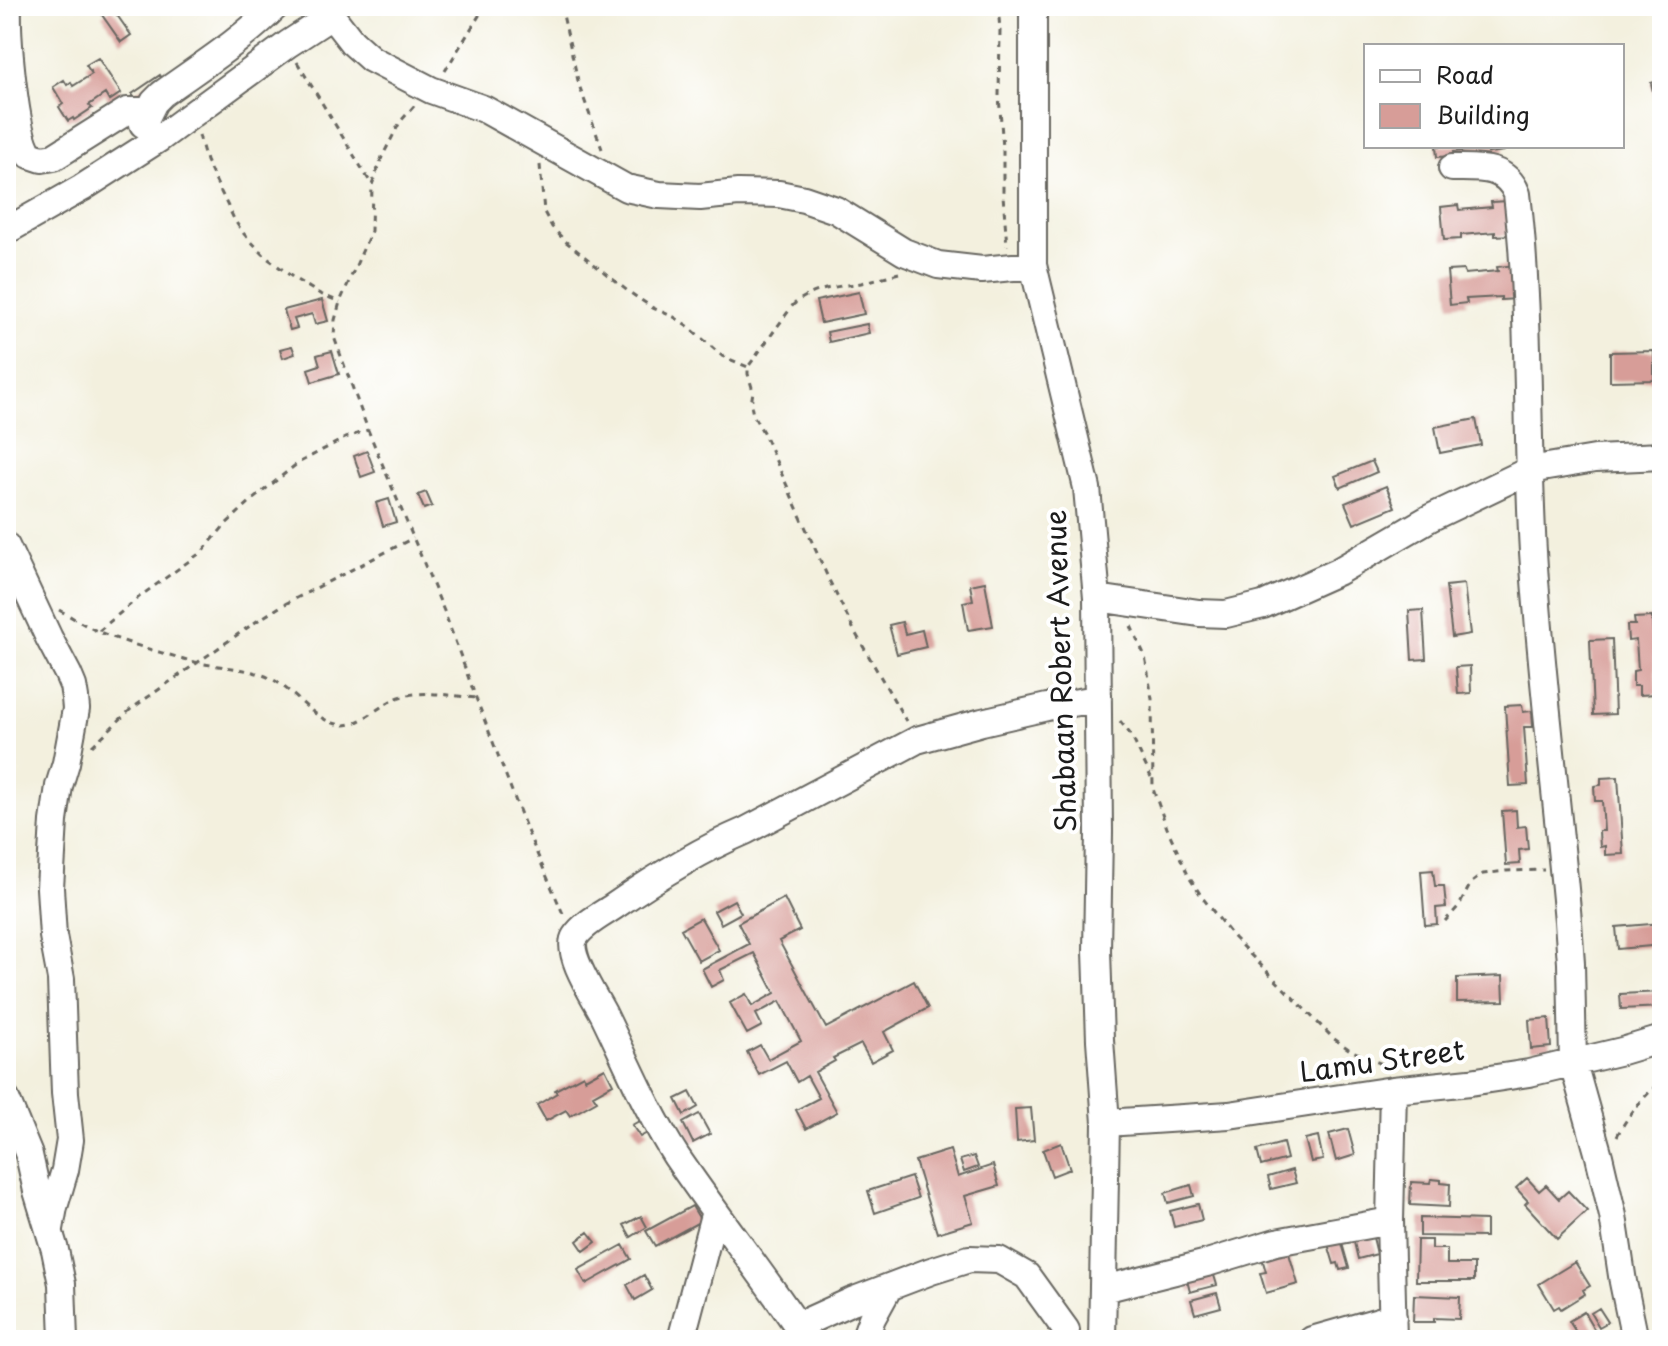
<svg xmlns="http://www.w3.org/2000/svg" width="1668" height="1346" font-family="'Playpen Sans',sans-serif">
	<rect width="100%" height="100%" fill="#fff"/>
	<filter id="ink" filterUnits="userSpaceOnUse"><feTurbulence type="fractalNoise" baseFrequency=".0125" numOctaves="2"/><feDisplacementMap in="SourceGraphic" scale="16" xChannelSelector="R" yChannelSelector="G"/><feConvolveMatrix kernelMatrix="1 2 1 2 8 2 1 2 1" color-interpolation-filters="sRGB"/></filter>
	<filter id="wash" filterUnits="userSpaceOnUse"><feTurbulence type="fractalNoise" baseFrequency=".006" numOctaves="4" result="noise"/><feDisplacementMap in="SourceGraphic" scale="32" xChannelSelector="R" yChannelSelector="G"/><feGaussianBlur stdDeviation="1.8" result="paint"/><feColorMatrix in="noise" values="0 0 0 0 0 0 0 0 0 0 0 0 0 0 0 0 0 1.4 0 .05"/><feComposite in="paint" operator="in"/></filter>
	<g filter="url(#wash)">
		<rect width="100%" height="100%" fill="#f3f0de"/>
		<g id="blocks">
			<path fill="#d79d98" d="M112 8 131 35 121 42 102 15Z
				M98 58 121 93 109 101 105 94 89 105 92 108 74 120 73 118 68 121 59 107 63 104 53 87 64 80 67 85 71 82 73 86 92 74 86 65Z
				M160 75 168 87 140 106 132 94Z
				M1662 80V102L1656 104 1651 83Z
				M1436 146H1504V151L1488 153V149L1453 152 1454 156 1437 157Z
				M1509 201 1511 235 1495 236V232L1461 235V239L1444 240 1441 207 1458 205 1459 210 1492 207 1491 202Z
				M1515 265 1517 299 1501 300V297L1466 299 1467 303 1450 305 1447 271 1464 270 1465 274 1498 271 1497 267Z
				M859 292 864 314 821 323 816 301Z
				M322 300 328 321 315 324 312 314 294 319 297 328 290 330 284 310Z
				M867 324 869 333 829 342 827 332Z
				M292 346 295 354 283 358 280 349Z
				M332 351 339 374 312 382 308 369 320 365 317 355Z
				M1654 351V380L1610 381V352Z
				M1476 419 1481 445 1440 453 1435 427Z
				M367 451 375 472 361 477 354 456Z
				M1372 461 1377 472 1340 488 1335 476Z
				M1386 486 1395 507 1354 524 1345 503Z
				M426 492 432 506 424 509 418 495Z
				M389 499 396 522 383 526 376 503Z
				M985 582 993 626 968 630 963 602 973 600 970 585Z
				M1464 584 1470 634 1452 637 1446 586Z
				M1423 610 1426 659 1412 660 1409 611Z
				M1652 617 1657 694 1639 695V686H1633V671L1638 670 1636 640 1628 641 1627 625H1635L1634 618Z
				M902 622 905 634 922 630 926 647 897 654 889 625Z
				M1612 639 1615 714 1593 715 1590 640Z
				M1470 666 1471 693 1458 694 1456 667Z
				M1522 705 1523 712 1532 711 1533 727H1524L1528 785 1510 786 1505 706Z
				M1618 777 1623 854 1605 855V846L1600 847 1599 831H1604L1602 801H1595L1594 786 1601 785V778Z
				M1516 810 1517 827 1526 826 1528 849 1519 850 1520 864 1506 865 1502 811Z
				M1433 870 1435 886H1444L1446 907 1436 908 1437 924 1425 925 1421 871Z
				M784 898 800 930 779 941 826 1028 914 981 928 1008 884 1032 893 1050 871 1062 861 1044 833 1058 835 1061 815 1072 837 1112 806 1129 796 1110 819 1098 807 1076 797 1082 786 1061 759 1075 747 1052 760 1045 768 1059 801 1041 780 1001 756 1014 762 1026 747 1034 730 1003 746 994 752 1006 775 993 754 953 720 970 724 980 711 987 702 969 749 944 738 923Z
				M734 900 741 913 721 924 714 911Z
				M701 918 719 950 699 961 681 929Z
				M1662 923V945L1618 949 1616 927Z
				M1503 976 1504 1001 1457 1002V978Z
				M1662 992V1007L1621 1009 1620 994Z
				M1549 1018 1551 1047 1531 1049 1529 1020Z
				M605 1068 613 1084 593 1095 597 1101 570 1116 566 1110 546 1121 537 1105 557 1093 555 1090 583 1075 585 1079Z
				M690 1092 698 1107 684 1115 676 1099Z
				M1031 1108 1034 1140 1017 1142 1015 1109Z
				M699 1114 710 1134 693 1143 683 1123Z
				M641 1120 649 1132 640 1137 632 1125Z
				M1348 1129 1355 1155 1336 1161 1329 1134Z
				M1318 1136 1323 1160 1311 1162 1305 1139Z
				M1061 1143 1070 1169 1052 1176 1043 1150Z
				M1283 1143 1287 1159 1261 1166 1257 1150Z
				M950 1150 958 1177 993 1165 999 1186 965 1196 973 1222 937 1233 915 1161Z
				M974 1156 978 1167 964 1172 960 1160Z
				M1292 1170 1296 1183 1271 1189 1268 1177Z
				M911 1177 918 1198 875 1213 868 1191Z
				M1527 1178 1539 1191 1546 1185 1559 1199 1568 1191 1587 1211 1557 1239 1525 1204 1528 1201 1516 1188Z
				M1431 1179 1441 1180V1183L1450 1184 1449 1207 1410 1205 1411 1182 1430 1183Z
				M1191 1185 1194 1196 1168 1203 1165 1193Z
				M1198 1204 1202 1220 1174 1227 1170 1211Z
				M692 1206 701 1221 655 1246 646 1231Z
				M641 1216 647 1227 631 1237 624 1225Z
				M1420 1218 1486 1220V1237L1420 1236Z
				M1371 1229 1377 1254 1358 1259 1352 1234Z
				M588 1232 596 1242 584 1251 577 1241Z
				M1341 1240 1349 1268 1340 1270 1338 1263 1334 1264 1328 1244Z
				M1417 1240H1432V1249H1447V1264H1474V1281H1416Z
				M623 1245 631 1259 586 1284 578 1270Z
				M1288 1250 1298 1284 1266 1293 1260 1273 1266 1272 1262 1258Z
				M1575 1262 1590 1286 1583 1290 1585 1294 1561 1309 1559 1306 1554 1309 1539 1284Z
				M1212 1269 1217 1285 1190 1292 1186 1276Z
				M644 1275 652 1290 635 1300 627 1285Z
				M1217 1293 1221 1307 1195 1314 1191 1300Z
				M1414 1295 1460 1297 1459 1319 1434 1318V1322H1413Z
				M1599 1308 1608 1322 1599 1327 1591 1313Z
				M1584 1312 1597 1334 1588 1340H1581L1569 1321Z"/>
		</g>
	</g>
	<g filter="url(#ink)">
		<use href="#blocks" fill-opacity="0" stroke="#676660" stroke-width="2"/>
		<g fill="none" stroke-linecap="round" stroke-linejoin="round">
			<g stroke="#676660" stroke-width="30">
				<path id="minor" d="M8 6C7 35 14 133 30 155L42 159 54 157 127 111H148
					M324 6 352 42 371 59 431 90 484 109 626 188 659 195 700 197 738 193 779 194 804 199 836 210 904 252 938 265 982 270 1033 265
					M1033 6V265L1087 488 1097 598 1099 832 1097 951 1100 1040 1106 1123 1102 1340
					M143 124 154 102 162 94C201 66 241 41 276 6
					M1452 168C1478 168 1506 165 1517 194 1531 313 1526 432 1533 552 1541 675 1557 798 1568 921L1571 963 1573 1063 1599 1156 1613 1216 1623 1282 1635 1340
					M6 231 82 188 160 138 288 44 331 16
					M6 546 49 638 68 674 73 686 75 698 76 709 66 763 59 786 54 821 50 888 53 936 61 979 65 1093 70 1140 65 1170 54 1207 50 1229
					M1097 598 1199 613 1226 614 1263 605 1337 572 1430 518 1530 470 1595 459 1662 456
					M6 1099 29 1155 37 1191 55 1250 62 1284 64 1340
					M1106 1123 1229 1115 1393 1090 1470 1082 1529 1073 1622 1051 1662 1039
					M1104 1289 1207 1263 1276 1242 1390 1221
					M797 1326 852 1301 931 1271 969 1259 999 1260 1027 1276 1066 1330
					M681 1340 715 1211
					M807 1340C765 1277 718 1218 676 1156 647 1111 627 1062 604 1015 596 999 565 953 575 937 583 924 601 915 613 907 655 878 698 851 745 831L917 740 982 722 1047 707 1097 699
					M864 1340 872 1318 889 1287
					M1312 1340 1393 1317
					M1393 1340 1390 1221 1393 1090"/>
			</g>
			<path stroke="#676660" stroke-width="3" stroke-dasharray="6 6" stroke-linecap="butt" d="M561 6 579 85 602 149
				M998 6 1000 30 999 96 1003 148V195L1007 246
				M297 62 372 185
				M445 71 485 6
				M414 106 400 122 382 157 372 185 371 231 340 302 335 320 334 337 368 430 444 611 476 698 528 833 564 916
				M199 135 206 161 235 221 244 234 266 257 295 279 320 294 340 302
				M540 165 544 212 552 227 565 241 629 292 653 308 674 317 688 326 722 356 748 367
				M899 273C886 276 874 280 861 283 837 287 812 288 793 305L748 367V374L753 391 751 405 753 415 763 432 829 580 856 634 906 721
				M59 610C72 617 84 625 97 631 128 644 162 653 195 662 221 668 248 667 272 679 296 692 315 723 343 725 360 726 381 704 397 698 421 689 451 696 476 698
				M1131 626 1145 656 1148 673 1152 699 1153 789 1167 828 1189 877 1202 897 1234 938 1333 1038 1350 1050 1391 1068
				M99 631 139 597 203 551 225 525 252 500 298 463 345 438 368 430
				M1120 721 1131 735 1151 777
				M92 746 131 709 257 621 283 605 413 538
				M1445 921 1459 906 1471 883 1483 874 1506 871 1544 870
				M1617 1136C1628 1115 1644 1096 1662 1080"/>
			<use href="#minor" stroke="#fff" stroke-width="26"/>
		</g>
	</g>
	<g text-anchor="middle" stroke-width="8" stroke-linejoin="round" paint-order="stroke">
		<g font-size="28" fill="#1c1c1c" stroke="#fff">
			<text transform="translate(1061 671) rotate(-92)" y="10">Shabaan Robert Avenue</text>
			<text transform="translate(1382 1061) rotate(-8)" y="10">Lamu Street</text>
		</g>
	</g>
	<rect width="1668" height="1346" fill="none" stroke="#fff" stroke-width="32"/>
	<rect x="1364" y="44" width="260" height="104" fill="#ffffff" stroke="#a4a4a4" stroke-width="2"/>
	<rect x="1380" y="70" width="40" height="12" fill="#ffffff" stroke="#a4a4a4" stroke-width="2"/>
	<text x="1436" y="84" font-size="24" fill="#1c1c1c">Road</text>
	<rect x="1380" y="104" width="40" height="24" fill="#d79d98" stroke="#a4a4a4" stroke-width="2"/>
	<text x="1436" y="124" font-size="24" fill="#1c1c1c">Building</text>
</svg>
